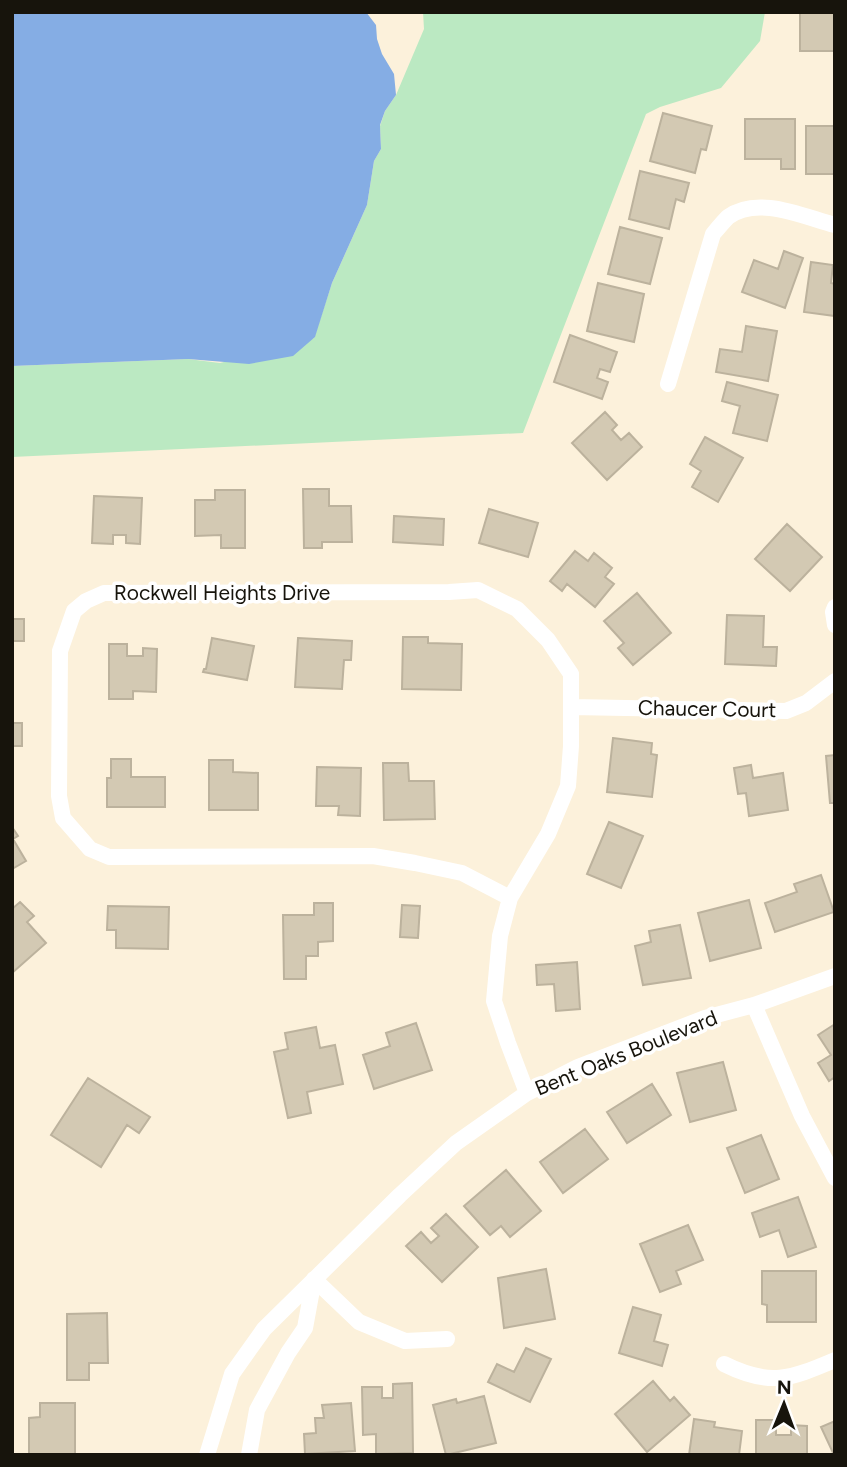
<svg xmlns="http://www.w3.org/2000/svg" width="847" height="1467" font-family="Figtree,sans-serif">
	<rect width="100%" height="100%" fill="#fcf1db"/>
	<path fill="#bbe9c2" d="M423 12H765L760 41 721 88 660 107 646 114 523 433 12 457V366L188 359 220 363 314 338 332 283 367 205 374 161 381 149 380 126 385 111 396 95 424 29Z"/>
	<path fill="#85ade4" d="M12 12H366L376 25 377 39 382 54 394 74 396 95 385 111 380 125 381 149 374 161 367 205 332 283 315 337 293 356 249 364 188 359 12 366Z"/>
	<path fill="#d3c9b3" stroke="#bcb29d" stroke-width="2" d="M800 12H835V51H800Z
		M663 113 712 126 706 150 701 149 695 173 650 161Z
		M745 119H795V169H781V159H745Z
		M806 126H835V174H806Z
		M640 171 689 183 684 202 676 199 669 229 629 219Z
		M620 227 662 238 650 284 608 274Z
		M784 251 803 258 785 308 742 292 754 260 778 269Z
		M811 262 833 265 831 283 835 284V316L804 312Z
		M598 283 644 294 634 342 587 331Z
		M746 326 777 331 768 381 716 372 720 349 742 352Z
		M570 335 617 352 610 372 600 369 597 378 608 382 602 399 554 382Z
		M727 382 778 395 767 441 733 433 740 406 722 401Z
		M605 412 617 425 612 430 621 440 629 433 642 447 607 480 572 443Z
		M705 437 743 458 718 502 692 487 701 471 690 464Z
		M303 489H329V506H351L352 542H322V548H304Z
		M215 490H245V548H221V535L195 536V500H215Z
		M94 496 142 498 140 544 126 543V535H113V544L92 543Z
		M489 509 538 523 528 557 479 543Z
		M394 516 444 519 443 545 393 542Z
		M787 524 822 557 790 591 755 559Z
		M575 551 588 561 594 553 612 568 605 577 614 584 595 607 567 584 562 591 550 581Z
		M637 593 671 633 633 665 618 648 624 643 604 621Z
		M727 615 764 616 763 647H777L776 666 725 664Z
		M12 619H24V641H12Z
		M403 637H428V643L462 644 461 690 402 689Z
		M212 638 254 646 247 680 203 672 204 669H206Z
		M298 638 352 641 351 660H344L342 689 295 687Z
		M109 644H127V656H143V648L157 649 156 692 133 691V699H109Z
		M12 723H22V746H12Z
		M613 738 652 743 651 754 657 755 652 797 607 792Z
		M835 755V803H830L826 756Z
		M111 759H131V777H165V807H107V778H111Z
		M209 760H233V772L258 773V810H209Z
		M383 763H408L409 781H434L435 819 384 820Z
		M751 765 753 778 783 773 788 810 749 816 746 793 738 794 734 768Z
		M317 767 361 768 360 816 338 815 339 806H316Z
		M609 822 643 836 621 888 587 874Z
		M12 827 18 836 13 839 26 861 12 869Z
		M821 875 834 912 775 932 765 903 797 892 794 884Z
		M749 900 761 948 710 961 698 913Z
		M20 902 34 916 27 922 46 943 12 973V909Z
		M314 903H333V941L318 942V956H306V979H284L283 915H314Z
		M402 905 420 906 418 938 400 937Z
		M108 906 169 907 168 949 116 948V930H107Z
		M680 925 691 978 643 985 635 946 651 942 649 931Z
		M577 962 580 1009 556 1011 554 984 537 985 536 965Z
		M416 1023 432 1070 374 1089 363 1055 390 1046 386 1033Z
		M835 1024V1077L829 1081 818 1063 831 1055 818 1035Z
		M316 1027 320 1048 335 1045 343 1084 307 1092 311 1113 288 1118 274 1052 288 1049 285 1033Z
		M723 1062 736 1110 690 1122 677 1073Z
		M88 1078 150 1117 139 1133 127 1125 101 1167 51 1135Z
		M652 1084 671 1115 627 1143 607 1112Z
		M585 1129 608 1159 563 1193 540 1162Z
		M761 1135 779 1179 745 1193 727 1148Z
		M506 1170 541 1211 510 1237 501 1226 490 1235 464 1206Z
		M798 1197 816 1247 788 1257 779 1230 760 1237 752 1213Z
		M446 1214 478 1247 442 1282 406 1246 421 1232 431 1243 439 1236 431 1228Z
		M688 1225 703 1260 676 1271 681 1284 660 1292 640 1244Z
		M546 1269 555 1319 504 1328 498 1278Z
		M762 1271H816V1322H767V1305L762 1304Z
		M633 1307 661 1315 654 1341 668 1345 662 1366 619 1353Z
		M107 1313 108 1363H89V1380H67V1314Z
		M526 1348 551 1359 530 1402 488 1382 497 1364 514 1372Z
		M653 1381 670 1401 674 1397 690 1415 647 1452 615 1414Z
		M412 1383 413 1453 376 1454V1434L363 1435 362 1387H382V1398H393V1384Z
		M484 1396 496 1443 446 1455 433 1405 456 1399 457 1403Z
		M40 1403H75V1455H29V1418L40 1417Z
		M351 1403 355 1451 305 1454 304 1434 316 1433 315 1418H324L322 1405Z
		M694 1419 715 1422 714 1427 742 1431 739 1455H689Z
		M756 1420H776V1435H791V1425L807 1426V1455H756Z
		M835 1421V1455H834L821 1427Z"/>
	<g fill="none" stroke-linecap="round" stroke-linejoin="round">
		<path stroke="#fff" stroke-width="16" d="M668 384 713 234C718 228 723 222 728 217 758 195 804 217 835 225
			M835 607 833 612 835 625
			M571 707 786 711 806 703 835 681
			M510 898 462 873 415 863 373 856 109 857 90 849 63 818 59 796 60 651 74 611 86 601 104 593 449 592 478 590 517 609 548 640 571 674V746L568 786 548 834 510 898 500 936 494 1001 508 1043 527 1093
			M754 1005 802 1116 835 1178
			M314 1279 359 1322 405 1341 447 1339
			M724 1364C770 1387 790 1379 835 1360
			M207 1455 232 1374 264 1329 400 1195 456 1143 527 1093 578 1067 705 1018 754 1005 835 976
			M249 1455 257 1410 288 1353 305 1328 314 1279"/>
	</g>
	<g text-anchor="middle" stroke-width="7" stroke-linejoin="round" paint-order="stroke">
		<g font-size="21" fill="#17140c" stroke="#fff">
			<text x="222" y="600">Rockwell Heights Drive</text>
			<text transform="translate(707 709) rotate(1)" y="7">Chaucer Court</text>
			<text transform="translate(626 1053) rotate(-22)" y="7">Bent Oaks Boulevard</text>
		</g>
	</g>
	<rect width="847" height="1467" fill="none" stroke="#17140c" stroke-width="28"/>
	<g transform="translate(784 1404) rotate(1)" stroke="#ffffff" stroke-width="5" paint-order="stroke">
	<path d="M0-5L12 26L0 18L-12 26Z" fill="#17140c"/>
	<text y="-10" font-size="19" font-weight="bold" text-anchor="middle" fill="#17140c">N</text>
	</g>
</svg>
